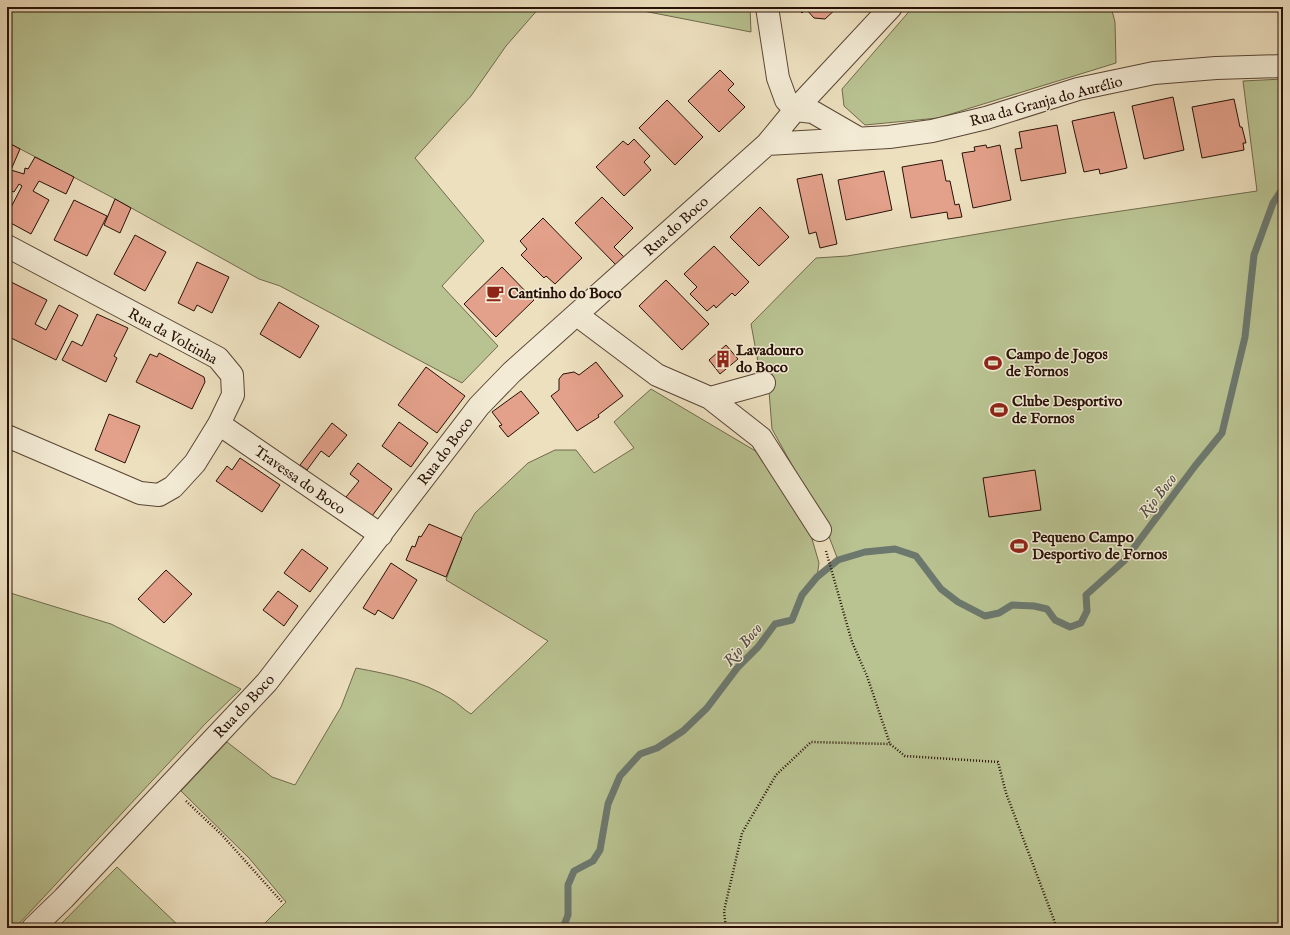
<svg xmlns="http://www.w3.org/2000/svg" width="1290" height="935" font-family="'IM FELL English',serif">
	<rect width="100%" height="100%" fill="#ede0bf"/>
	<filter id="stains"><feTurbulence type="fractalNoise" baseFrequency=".005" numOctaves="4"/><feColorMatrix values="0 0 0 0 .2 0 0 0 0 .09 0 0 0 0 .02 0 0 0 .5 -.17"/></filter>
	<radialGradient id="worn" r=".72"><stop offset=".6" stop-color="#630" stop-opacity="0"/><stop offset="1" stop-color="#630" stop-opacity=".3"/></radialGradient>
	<path fill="#b9c291" stroke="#706a4c" d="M7 7H540L506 46 471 96 415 158 484 241 442 286 498 346 462 383 280 286 259 279 117 200 7 142Z
		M623 7H750L751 32Z
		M913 7H1111L1115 22 1116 63 938 118 865 125 844 106 842 89Z
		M1283 79V928H260L286 902 249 858 181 791 227 742 272 777 295 785 341 707 356 668C389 674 423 681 451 699 458 703 464 710 471 714L548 641 446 580 461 538 475 513 528 463 555 450H576L594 473 634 448 614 422 651 389 764 456 810 532 819 563 817 577 838 560 823 521 772 429 769 391 760 373 751 324 816 258 847 256 1067 219 1257 191 1243 81Z
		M7 592 111 624 241 689 206 723 15 928H7Z
		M117 867 181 928H57Z"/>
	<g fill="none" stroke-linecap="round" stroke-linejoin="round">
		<path stroke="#6c786e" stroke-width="7" d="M563 928 568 915V885L574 871 593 861 600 850 608 804 620 776 640 754 657 748 683 731 707 708 738 667 758 647 775 624 792 620 802 595 817 577 838 560 865 552 895 549 916 556 941 589 958 602 985 616 999 613 1012 605 1034 606 1047 609 1055 620 1070 627 1081 623 1087 611 1086 595 1124 561 1195 466 1222 433 1245 337 1254 255 1273 203 1283 188"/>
	</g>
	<path fill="#e3a08a" stroke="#281107" d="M796 7H838L825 19 814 18 806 9 802 13Z
		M720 70 734 84 728 90 745 107 719 132 688 101Z
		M1173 97 1184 150 1144 159 1132 106Z
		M1234 99 1240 127H1242L1246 143H1243L1244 150 1202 158 1192 107Z
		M667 100 703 137 675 165 639 128Z
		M1114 112 1127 168 1100 174 1099 169 1084 172 1072 121Z
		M1057 125 1066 173 1021 181 1015 149 1022 148 1019 132Z
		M634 139 650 156 644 162 651 170 624 196 596 167 623 141 628 145Z
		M7 142 20 149 7 179Z
		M986 145 987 148 1000 145 1011 200 973 208 962 153 975 151 974 147Z
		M35 157 74 177 66 194 39 181 33 191 49 200 31 234 7 221V215L22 186 19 184 14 192 7 189V179L11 170 24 174 25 168 28 169Z
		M942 160 946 181H950L955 205 959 204 962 217 948 219 947 212 911 218 902 167Z
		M884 171 892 210 846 220 838 180Z
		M822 174 837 244 820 248 816 232 809 234 797 179Z
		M602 197 633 228 614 247 624 257 616 265 575 223Z
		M115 199 131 208 120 233 104 225Z
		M74 200 107 216 87 256 54 240Z
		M760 207 789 237 759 266 730 237Z
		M543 218 582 258 555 284 546 276 544 278 521 255 527 249 520 241Z
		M135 235 166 252 145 291 114 274Z
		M714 246 749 282 735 296 732 293 716 308 714 305 707 311 690 294 697 287 684 274Z
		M197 262 229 277 212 313 197 305 194 311 178 303Z
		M502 267 534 300 496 337 464 304Z
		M7 280 47 300 35 324 46 330 59 305 78 315 56 360 7 336Z
		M666 280 709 324 682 350 639 306Z
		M279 302 319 326 300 358 260 334Z
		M97 314 128 328 114 356 117 358 106 382 62 360 72 341 82 346Z
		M726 345 738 359 720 374 709 360Z
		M159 353 204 377 205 382 192 409 136 382 150 354 157 357Z
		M596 362 623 396 598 415 599 417 577 431 551 396 559 390V379L563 374 574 372 579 375Z
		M426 367 465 396 437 433 398 405Z
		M521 391 539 413 508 437 499 426 502 425 492 412Z
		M109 414 140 426 125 463 95 450Z
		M399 422 428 443 411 467 382 446Z
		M332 423 347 435 329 457 321 451 307 470 300 465Z
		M240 458 280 485 262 512 216 481 227 466 232 470Z
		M358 463 392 489 372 516 346 497 359 481 350 474Z
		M1035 470 1041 510 989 517 983 478Z
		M429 524 462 538 446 577 406 560 412 546 415 547 419 536 421 537Z
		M302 549 328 568 310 592 284 573Z
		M391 563 417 580 393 619 378 610 375 615 363 608Z
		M166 570 192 594 164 623 138 599Z
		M278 591 298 606 284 626 263 610Z"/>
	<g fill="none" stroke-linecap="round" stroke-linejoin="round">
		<g stroke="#594535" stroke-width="24">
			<path id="minor" d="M767 7 778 78 786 100 795 110 813 112 858 138
				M767 144 889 137 932 131 986 118 1078 89 1154 73 1216 68 1283 66
				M7 246 218 358 232 375 233 395 219 424 195 463 173 487 159 495 140 493 7 436
				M577 315 657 375 710 398 761 438 820 530
				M710 398 764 383
				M219 424 381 535
				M33 928 64 898 267 682 479 406 512 372 767 144 795 110 891 7"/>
		</g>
		<path stroke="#281107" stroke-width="2.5" stroke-dasharray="1 2" stroke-linecap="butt" d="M826 551 852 642 867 676 890 744 905 756 998 762 1006 793 1057 928
			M186 801 222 835 282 902
			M726 928 724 911 742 833 776 775 811 742 890 744"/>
		<use href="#minor" stroke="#f3ebd5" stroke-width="22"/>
	</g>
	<defs>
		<g id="cafe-bare" transform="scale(1.38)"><path d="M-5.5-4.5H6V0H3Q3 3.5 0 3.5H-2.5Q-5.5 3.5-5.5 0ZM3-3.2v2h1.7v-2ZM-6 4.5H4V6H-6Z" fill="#8f2418" stroke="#f3ebd5" stroke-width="2.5" paint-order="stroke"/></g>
		<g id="building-bare" transform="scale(1.38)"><path d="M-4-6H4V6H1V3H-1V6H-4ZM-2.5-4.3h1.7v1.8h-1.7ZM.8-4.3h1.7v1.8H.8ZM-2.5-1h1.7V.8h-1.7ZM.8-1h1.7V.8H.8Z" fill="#8f2418" stroke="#f3ebd5" stroke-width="2.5" paint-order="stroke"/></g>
		<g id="stadium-bare" transform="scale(1.38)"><path d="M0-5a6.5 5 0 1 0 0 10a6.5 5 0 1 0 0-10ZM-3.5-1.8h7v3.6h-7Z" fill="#8f2418" stroke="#f3ebd5" stroke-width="2.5" paint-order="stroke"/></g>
	</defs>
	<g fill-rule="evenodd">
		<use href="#cafe-bare" x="495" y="293"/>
		<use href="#building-bare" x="723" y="359"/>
		<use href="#stadium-bare" x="993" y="363"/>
		<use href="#stadium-bare" x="999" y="410"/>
		<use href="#stadium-bare" x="1019" y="546"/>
	</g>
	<g text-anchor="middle" stroke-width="3" stroke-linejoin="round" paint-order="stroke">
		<g font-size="15" fill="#281107" stroke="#f3ebd5">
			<text transform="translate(1046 101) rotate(-15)" y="5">Rua da Granja do Aurélio</text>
			<text transform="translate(676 226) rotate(-42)" y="5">Rua do Boco</text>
			<text transform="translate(173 336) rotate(29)" y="5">Rua da Voltinha</text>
			<text transform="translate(445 451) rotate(-53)" y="5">Rua do Boco</text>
			<text transform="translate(300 480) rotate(35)" y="5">Travessa do Boco</text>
			<text transform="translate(244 706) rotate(-47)" y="5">Rua do Boco</text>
		</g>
		<g font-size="15" font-weight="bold" fill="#281107" stroke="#f3ebd5" text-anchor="start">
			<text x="508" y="298">Cantinho do Boco</text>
			<text x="736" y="355">Lavadouro<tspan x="736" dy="17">do Boco</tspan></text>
			<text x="1006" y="359">Campo de Jogos<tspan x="1006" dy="17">de Fornos</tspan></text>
			<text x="1012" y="406">Clube Desportivo<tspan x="1012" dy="17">de Fornos</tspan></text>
			<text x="1032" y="542">Pequeno Campo<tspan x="1032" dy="17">Desportivo de Fornos</tspan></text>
		</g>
		<g font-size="16" font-style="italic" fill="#504d43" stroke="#f3ebd5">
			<text transform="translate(1157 495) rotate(-52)" y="6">Rio Boco</text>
			<text transform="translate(742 644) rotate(-50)" y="6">Rio Boco</text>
		</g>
	</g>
	<rect width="1290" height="935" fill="none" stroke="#ede0bf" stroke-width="24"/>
	<rect x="8" y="8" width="1274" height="919" fill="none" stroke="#281107" stroke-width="2"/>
	<rect x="12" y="12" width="1266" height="911" fill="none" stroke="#281107"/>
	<rect width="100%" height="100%" filter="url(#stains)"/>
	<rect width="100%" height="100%" fill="url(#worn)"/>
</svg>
